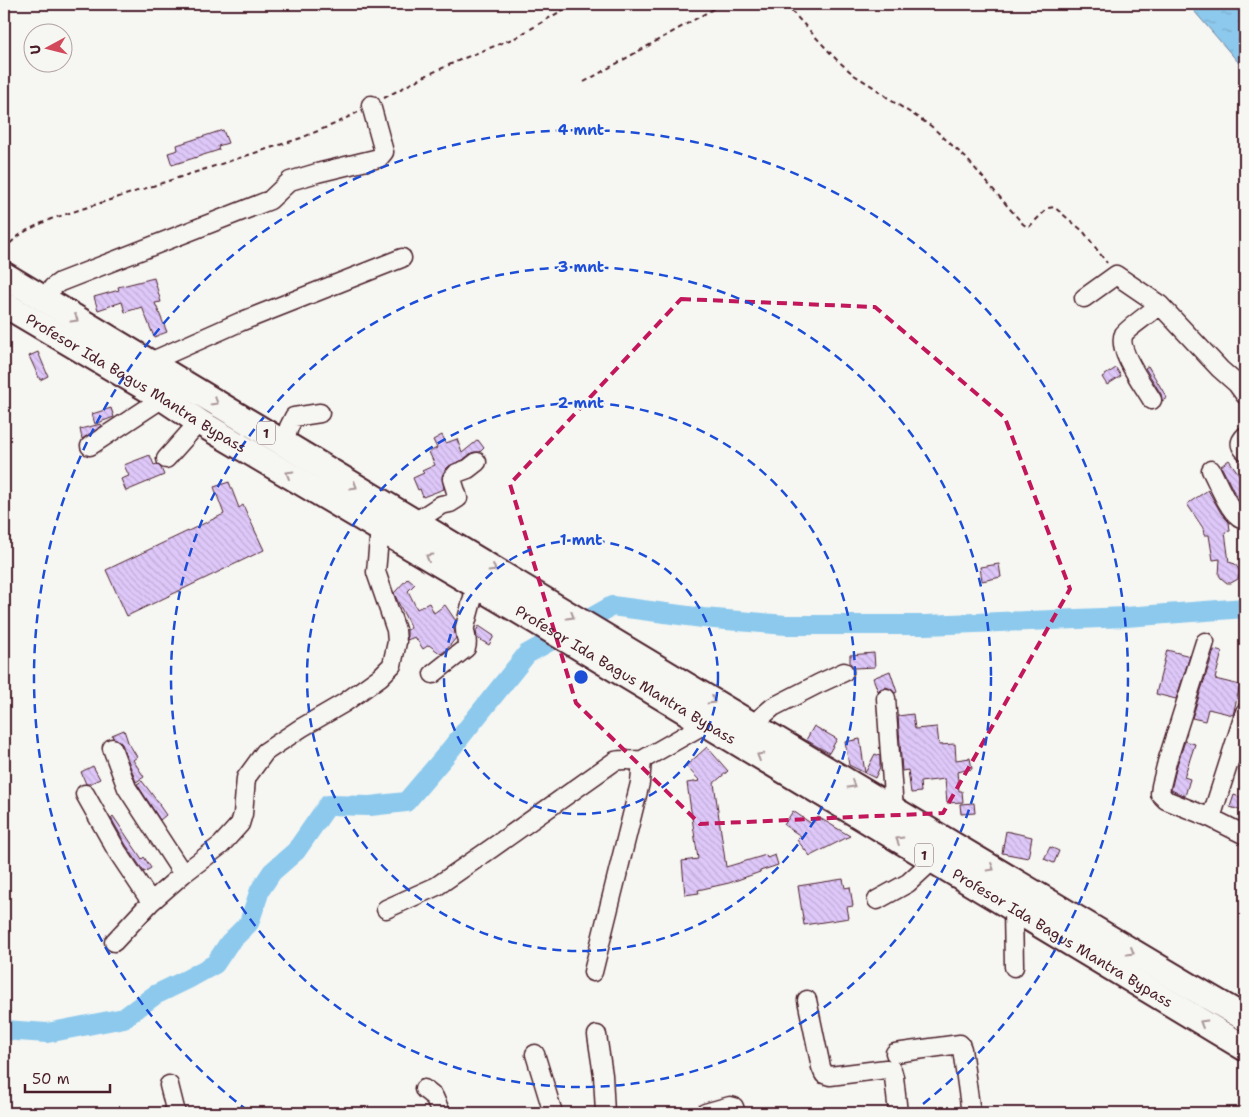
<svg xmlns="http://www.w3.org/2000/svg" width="1249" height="1117" font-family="'Shantell Sans',sans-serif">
	<defs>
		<pattern id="water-ripples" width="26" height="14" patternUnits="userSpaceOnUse" patternTransform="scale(1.25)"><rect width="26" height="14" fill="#8cc9ed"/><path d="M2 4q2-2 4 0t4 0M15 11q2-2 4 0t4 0" fill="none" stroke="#7aaccb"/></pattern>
		<pattern id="building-back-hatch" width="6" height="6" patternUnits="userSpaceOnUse" patternTransform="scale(1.25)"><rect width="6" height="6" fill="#dec8f9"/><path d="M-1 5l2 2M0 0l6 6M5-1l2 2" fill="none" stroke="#c0abd6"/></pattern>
	</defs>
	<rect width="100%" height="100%" fill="#f6f6f2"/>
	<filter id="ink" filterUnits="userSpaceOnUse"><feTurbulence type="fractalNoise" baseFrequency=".02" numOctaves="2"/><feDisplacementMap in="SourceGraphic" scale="10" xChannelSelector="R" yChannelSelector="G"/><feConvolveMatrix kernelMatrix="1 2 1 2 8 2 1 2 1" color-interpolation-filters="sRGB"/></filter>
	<g filter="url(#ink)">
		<path fill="url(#water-ripples)" stroke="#72859f" d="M1188 4H1245V70Z"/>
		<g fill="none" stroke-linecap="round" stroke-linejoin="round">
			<path stroke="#8cc9ed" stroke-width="20" d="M4 1030 47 1033 124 1018 155 995 188 979 215 964 229 943 249 923 260 890 272 872 296 851 328 805 370 806 406 802 446 755 527 654 612 606 703 618 786 625H926L1126 617 1245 608"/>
		</g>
		<path fill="url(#building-back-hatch)" stroke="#4a1f2b" d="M223 130 228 143 218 146 219 150 172 165 168 153 178 150 177 145Z
			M154 278 161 302 155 303 167 332 154 337 142 307 125 312 122 302 98 310 94 297 119 290 118 287Z
			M38 352 48 376 40 380 29 356Z
			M1148 366 1167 398 1162 401 1161 394 1145 368Z
			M1116 368 1121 376 1107 385 1102 377Z
			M111 408 114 417 95 424 92 414Z
			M101 424 102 426 82 439 80 429Z
			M442 435 446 443 457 439 462 453 478 440 484 448 480 452H475L471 453 463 460 449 466 445 470 442 476 444 489 423 497 420 489 418 490 413 478 424 473 422 471 435 465 429 452 437 448 433 440Z
			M150 455 154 465 157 464 161 468 164 475 126 491 121 479 129 476 124 465Z
			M1229 460 1245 483V507L1242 505 1236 496 1221 466Z
			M229 482 239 508 243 505 264 550 127 616 106 570 224 514 214 487Z
			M1208 490 1221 513 1229 522 1230 531 1225 532 1229 562 1235 564 1240 571 1238 579 1231 583H1227L1221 578 1219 575 1220 559 1213 560 1209 535H1204L1203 528 1187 504Z
			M999 564 1001 577 982 581 980 567Z
			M408 578 415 584 408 591 417 609 429 603 434 613 445 605 456 621 454 629 456 638 447 649 441 654 429 645 423 649 415 637 407 640V630L411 628 398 602 394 593Z
			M479 626 494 636 489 645 477 638 476 631Z
			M1167 650 1190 656 1176 699 1156 694Z
			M1214 650 1222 652 1215 679 1240 685 1233 715 1208 709 1205 721 1192 718Z
			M874 653 875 667 854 668 850 663V655Z
			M890 671 897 692 895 693 891 689 886 687 880 689 878 691 873 678Z
			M913 714 915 729 937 727 939 745 955 744 956 760 970 758 972 769 957 772 959 791H962L963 802 947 803 945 779 920 782 921 792 911 793 908 770 902 771 898 716Z
			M814 726 837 739 829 753 806 740Z
			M124 730 128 742 137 757 133 760 144 777 136 782 122 744 118 740 113 738 112 735Z
			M860 739 865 773 875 754 880 756V767L875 778 849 765 845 742Z
			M1185 741 1195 744 1184 777 1190 779 1185 796 1171 790 1177 765Z
			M707 747 728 771 714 783 726 867 766 855 767 858 775 855 778 865 760 871V872L729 883 698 890 699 893 685 895 682 861 698 859 687 783 700 781 686 766Z
			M93 766 100 779 89 784H86L81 772Z
			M142 781 160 805H159L166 815 160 820 137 784Z
			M1234 795 1245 799V812L1230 807Z
			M974 803 975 813 961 814 960 804Z
			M793 811 812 824 818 817 850 836 810 856 797 840 801 836 784 825Z
			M113 816 142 859 144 857 151 868 144 872 126 845 111 818Z
			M1006 831 1032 837 1028 858 1002 853Z
			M1050 847 1059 851 1054 863 1044 859Z
			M843 879 845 888 850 887 853 906 847 907 849 918 804 925 798 886Z"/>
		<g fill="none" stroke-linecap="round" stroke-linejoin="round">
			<g stroke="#4a1f2b" stroke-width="21">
				<path id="minor" d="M1084 298 1116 275 1160 305 1220 369 1237 384 1245 395
					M44 300 53 287 60 282 270 200 290 181 317 173 379 158 384 152 371 105
					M150 362 240 322 402 258
					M1152 400C1144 386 1116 349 1124 334 1127 329 1154 310 1160 305
					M1245 436C1239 442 1239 445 1245 451
					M284 444 289 427 294 417 320 413
					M90 446 163 398
					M166 459 199 422
					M1211 470C1217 481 1228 509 1238 516 1241 519 1241 518 1245 518
					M415 522 441 505 450 503 458 498 452 479 457 473 468 469 477 462
					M1205 642 1167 762 1161 786 1160 794 1166 800 1211 818 1245 835
					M433 674 466 648C469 640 464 634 465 627L476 586
					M886 698 894 810
					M752 725 773 707 818 684 844 672
					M112 748 127 788 183 874
					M85 794 117 851 151 902
					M1211 818 1245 712
					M877 900 908 883 933 860
					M1013 908 1014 967
					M386 909 437 886 492 848 615 761C624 759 633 761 642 760
					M114 942 151 902 183 874 221 845 240 824 243 814 246 778 265 752 301 728 344 703 380 677 392 665 397 642 396 630 376 572 380 528
					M593 972 640 783 642 760 705 724
					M807 1000 821 1067 824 1074 830 1076 886 1069 892 1070 894 1077 898 1113
					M597 1035 603 1075 605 1113
					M895 1053 960 1044 962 1049 971 1113
					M535 1054 553 1113
					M169 1085 176 1113
					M424 1089 434 1097 441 1113
					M705 1113 730 1106 734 1107 736 1113"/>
			</g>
			<g stroke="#4a1f2b" stroke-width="29">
				<g id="highway">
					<path d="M4 275 752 725 1188 985 1245 1018"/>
					<path id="s1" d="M4 304 163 398 199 422 516 609 1245 1048"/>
				</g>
			</g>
			<path stroke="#4a1f2b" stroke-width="2" stroke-dasharray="5 4" stroke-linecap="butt" d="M785 4 836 59 854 75 875 88 892 101 931 126 966 158 1023 224 1026 226 1029 227 1048 208 1054 207 1083 231 1107 263
				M584 82 722 4
				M384 98 425 76 462 59 517 37 573 4
				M4 250C18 233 31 228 51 219L301 138 337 123 358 112"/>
			<use href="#minor" stroke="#f6f6f2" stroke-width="18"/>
			<use href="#highway" stroke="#f6f6f2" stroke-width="25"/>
		</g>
		<defs><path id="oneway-chevron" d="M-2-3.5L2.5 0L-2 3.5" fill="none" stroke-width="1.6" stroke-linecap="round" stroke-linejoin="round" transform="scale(1.25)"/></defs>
		<g stroke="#a99598">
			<use href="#oneway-chevron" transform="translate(75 319) rotate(31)"/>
			<use href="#oneway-chevron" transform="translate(215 402) rotate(31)"/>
			<use href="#oneway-chevron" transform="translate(289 474) rotate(-150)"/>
			<use href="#oneway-chevron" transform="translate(354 486) rotate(31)"/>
			<use href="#oneway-chevron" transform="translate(429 557) rotate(-149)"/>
			<use href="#oneway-chevron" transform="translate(493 569) rotate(31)"/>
			<use href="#oneway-chevron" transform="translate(571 616) rotate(31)"/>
			<use href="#oneway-chevron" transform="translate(712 701) rotate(31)"/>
			<use href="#oneway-chevron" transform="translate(760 756) rotate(-149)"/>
			<use href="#oneway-chevron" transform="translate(852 785) rotate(31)"/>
			<use href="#oneway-chevron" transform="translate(899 840) rotate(-149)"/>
			<use href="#oneway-chevron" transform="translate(991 868) rotate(31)"/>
			<use href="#oneway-chevron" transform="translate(1131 952) rotate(31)"/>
			<use href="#oneway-chevron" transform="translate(1203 1023) rotate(-149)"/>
		</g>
	</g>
	<path fill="none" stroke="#c2185b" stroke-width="4" stroke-dasharray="10 6" stroke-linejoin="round" d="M681 299 875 307 1005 418 1070 589 943 813 700 824 576 703 510 484Z"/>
	<g fill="none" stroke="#1d4ed8" stroke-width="2.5" stroke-dasharray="9 6">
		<circle cx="581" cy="677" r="137"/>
		<circle cx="581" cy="677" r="274"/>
		<circle cx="581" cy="677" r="410"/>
		<path d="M248 1111A547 547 0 1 1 914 1111"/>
	</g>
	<g text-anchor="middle" stroke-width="4" stroke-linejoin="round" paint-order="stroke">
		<g fill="#f6f6f2" stroke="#7e6067" stroke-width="1">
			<rect x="257" y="421.5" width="18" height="23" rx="4"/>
			<rect x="915" y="843.5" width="18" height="23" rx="4"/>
		</g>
		<g font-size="14" font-weight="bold" fill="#4a1f2b">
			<text x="266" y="438">1</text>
			<text x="924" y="860">1</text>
		</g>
		<g font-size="15" fill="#4a1f2b" stroke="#f6f6f2">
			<text dy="5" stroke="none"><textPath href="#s1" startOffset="154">Profesor Ida Bagus Mantra Bypass</textPath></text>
			<text dy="5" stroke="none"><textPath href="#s1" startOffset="724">Profesor Ida Bagus Mantra Bypass</textPath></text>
			<text dy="5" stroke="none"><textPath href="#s1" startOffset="1234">Profesor Ida Bagus Mantra Bypass</textPath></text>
		</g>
	</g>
	<circle cx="581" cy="677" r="8" fill="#1d4ed8" stroke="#f6f6f2" stroke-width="2.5"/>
	<g font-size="15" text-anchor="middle" font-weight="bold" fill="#1d4ed8" stroke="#f6f6f2" stroke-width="4" stroke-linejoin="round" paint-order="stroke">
		<text x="581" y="135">4 mnt</text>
		<text x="581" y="272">3 mnt</text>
		<text x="581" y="408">2 mnt</text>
		<text x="581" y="545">1 mnt</text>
	</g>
	<rect width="1249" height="1117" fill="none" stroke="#f6f6f2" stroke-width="20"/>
	<rect x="10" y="10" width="1229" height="1097" fill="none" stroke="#4a1f2b" stroke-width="2" filter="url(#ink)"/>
	<g transform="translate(48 48) rotate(263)"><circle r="24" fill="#f6f6f2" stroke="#b1a0a2"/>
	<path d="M0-4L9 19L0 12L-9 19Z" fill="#d1495b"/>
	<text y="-8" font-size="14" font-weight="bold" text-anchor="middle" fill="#4a1f2b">U</text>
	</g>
	<path d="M25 1084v8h85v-8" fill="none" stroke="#4a1f2b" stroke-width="2.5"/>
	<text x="32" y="1084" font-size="15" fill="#4a1f2b" stroke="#f6f6f2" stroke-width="4" paint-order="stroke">50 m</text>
</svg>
